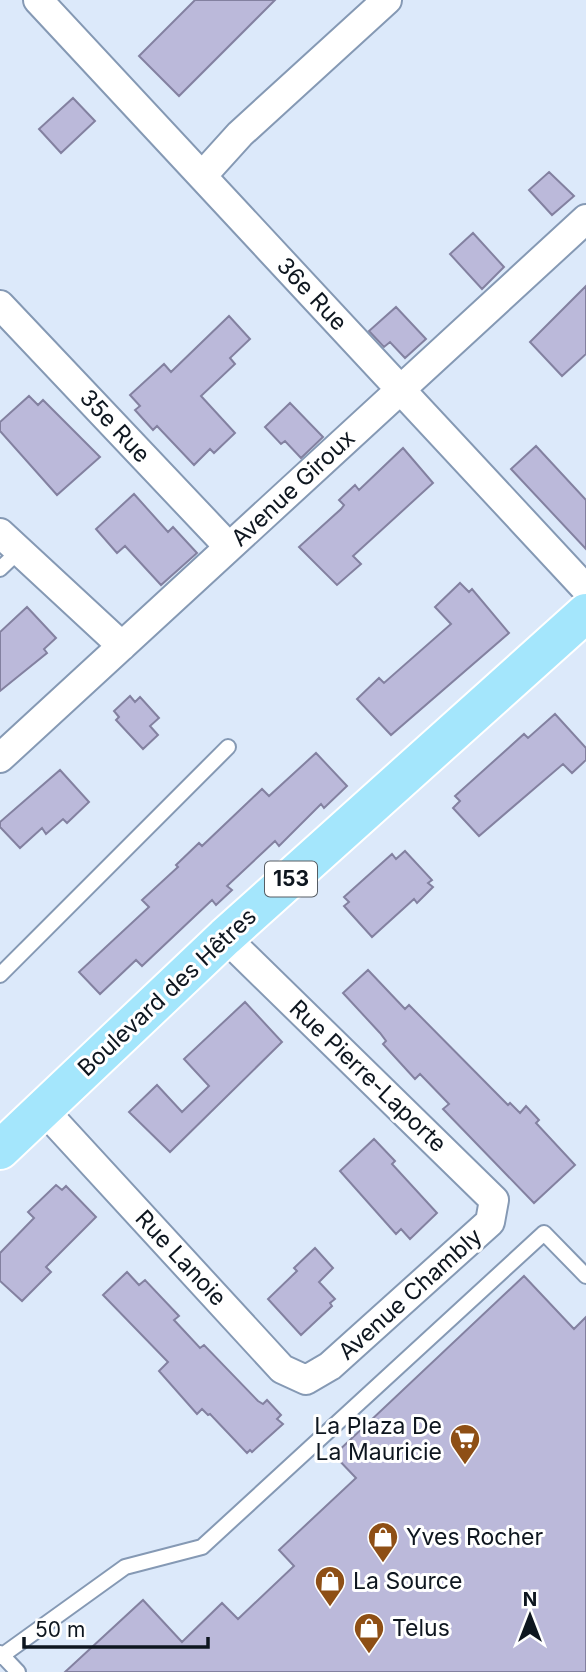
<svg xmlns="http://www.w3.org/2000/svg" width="586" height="1672" font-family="Inter,sans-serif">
	<rect width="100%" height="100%" fill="#dce9fa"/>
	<path fill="#bbb9da" stroke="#8381a0" stroke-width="2" d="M195 0H275L179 96 139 56Z
		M73 98 95 121 61 153 39 129Z
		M549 172 574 196 552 215 529 190Z
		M473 233 504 267 482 289 450 254Z
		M586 286V354L562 376 530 342Z
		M396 307 426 339 405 358 390 342 384 347 369 331Z
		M229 316 250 339 230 358 235 364 201 396 235 433 214 453 210 449 194 465 157 426 153 430 135 410 140 406 130 395 164 364 171 372Z
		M29 396 38 405 43 400 100 457 57 495 0 431V422Z
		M290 403 323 437 301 458 285 441 281 444 265 427Z
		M536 446 586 500V549L511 469Z
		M403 448 433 483 353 556 361 564 337 585 299 547 341 509 344 505 339 500 355 485 359 490Z
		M134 494 168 532 173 527 197 553 161 585 125 546 117 553 96 529Z
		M460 583 469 592 472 589 509 633 391 735 357 699 379 678 384 683 451 624 435 607Z
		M27 607 56 638 44 649 47 653 0 691V632Z
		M130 696 135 702 140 697 159 718 150 726 158 735 143 749 116 720 119 717 114 711Z
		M555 714 586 748V760L572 773 563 764 479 836 453 808 460 801 455 796 524 734 528 738Z
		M316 753 347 786 324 808 321 804 279 846 275 841 227 886 232 890 216 905 212 900 142 966 136 960 100 994 79 972 149 907 142 900 178 867 176 865 199 843 202 846 262 789 269 796Z
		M60 770 89 802 67 823 63 819 46 834 42 828 20 848 0 827V822Z
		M405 851 432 880 428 883 433 887 417 903 414 899 372 937 344 906 349 902 344 897 392 854 396 859Z
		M368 970 405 1009 409 1005 508 1105 510 1103 520 1113 526 1106 539 1120 536 1123 575 1165 534 1203 443 1109 449 1104 420 1074 415 1079 383 1044 386 1041 380 1033 343 993Z
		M245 1002 282 1042 170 1152 129 1112 157 1085 182 1112 209 1086 184 1059Z
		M374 1139 395 1161 392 1164 437 1213 410 1239 401 1229 396 1234 340 1171Z
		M56 1185 62 1190 66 1186 96 1217 46 1267 51 1272 22 1301 0 1281V1253L34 1218 28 1212Z
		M315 1248 333 1268 319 1282 335 1299 330 1303 332 1306 301 1335 268 1299 297 1271 294 1268Z
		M127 1272 139 1285 145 1280 179 1316 174 1320 200 1348 204 1345 258 1401 263 1404 267 1400 281 1415 277 1419 283 1424 252 1452 250 1450 247 1453 210 1414 208 1415 202 1409 197 1414 159 1371 168 1362 103 1295Z
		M524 1276 574 1329 586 1317V1672H65L143 1600 182 1642 222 1603 238 1619 294 1566 279 1550 356 1478 334 1455Z"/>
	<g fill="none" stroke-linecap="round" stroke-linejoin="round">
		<g stroke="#8599b4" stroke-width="18">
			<path id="service" d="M0 569 19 551
				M0 975 228 747
				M0 1653 18 1672
				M0 1657 125 1567 202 1547 544 1233 586 1276"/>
		</g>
		<g stroke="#8599b4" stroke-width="32">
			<path id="minor" d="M38 0 586 589
				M202 176 240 134 387 0
				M0 305 229 547
				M0 533 122 646
				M0 758 586 219
				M42 1108 282 1369 306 1380 330 1366 490 1222 494 1200 225 937"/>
		</g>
		<g stroke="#fff" stroke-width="42">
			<path id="primary" d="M0 1150 225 937 586 613"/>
		</g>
		<use href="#service" stroke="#fff" stroke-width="14"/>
		<use href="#minor" stroke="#fff" stroke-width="28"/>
		<use href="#primary" stroke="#a4e6fc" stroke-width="38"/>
	</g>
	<defs>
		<g id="supermarket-pin" transform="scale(1.575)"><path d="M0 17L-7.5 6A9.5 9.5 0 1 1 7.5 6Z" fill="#8e4f15" stroke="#fff"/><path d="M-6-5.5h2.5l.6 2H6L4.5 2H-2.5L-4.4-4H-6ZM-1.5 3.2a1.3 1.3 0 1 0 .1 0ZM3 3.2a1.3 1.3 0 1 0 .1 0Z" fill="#fff"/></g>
		<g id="shop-pin" transform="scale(1.575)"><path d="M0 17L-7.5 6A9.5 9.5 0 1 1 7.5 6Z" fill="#8e4f15" stroke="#fff"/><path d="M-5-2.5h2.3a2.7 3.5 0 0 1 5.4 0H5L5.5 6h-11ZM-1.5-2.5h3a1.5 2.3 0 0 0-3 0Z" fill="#fff"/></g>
	</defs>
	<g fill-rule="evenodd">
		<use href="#supermarket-pin" x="465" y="1439"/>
		<use href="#shop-pin" x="383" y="1537"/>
		<use href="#shop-pin" x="330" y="1581"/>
		<use href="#shop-pin" x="369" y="1628"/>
	</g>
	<g text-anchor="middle" stroke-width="6" stroke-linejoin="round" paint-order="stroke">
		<rect fill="#fff" stroke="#565c62" stroke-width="2" x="265" y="861.5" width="52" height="35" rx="5"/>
		<g font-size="21" font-weight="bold" fill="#0e161f">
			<text x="291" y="886">153</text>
		</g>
		<g font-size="23" fill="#0e161f" stroke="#fff">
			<text transform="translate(312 294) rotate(47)" y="8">36e Rue</text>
			<text transform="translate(115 426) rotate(47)" y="8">35e Rue</text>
			<text transform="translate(293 488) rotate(-43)" y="8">Avenue Giroux</text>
			<text transform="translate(167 992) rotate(-43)" y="8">Boulevard des Hêtres</text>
			<text transform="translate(368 1076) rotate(44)" y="8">Rue Pierre-Laporte</text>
			<text transform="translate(181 1258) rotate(47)" y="8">Rue Lanoie</text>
			<text transform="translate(410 1294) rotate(-42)" y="8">Avenue Chambly</text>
		</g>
		<g font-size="23" fill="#0e161f" stroke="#fff" text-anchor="start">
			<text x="442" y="1434" text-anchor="end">La Plaza De<tspan x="442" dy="26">La Mauricie</tspan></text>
			<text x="406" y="1545">Yves Rocher</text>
			<text x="353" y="1589">La Source</text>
			<text x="392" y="1636">Telus</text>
		</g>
	</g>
	<g transform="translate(530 1616)" stroke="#ffffff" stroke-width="5" paint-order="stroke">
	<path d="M0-5L12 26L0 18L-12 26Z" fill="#0e161f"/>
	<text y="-10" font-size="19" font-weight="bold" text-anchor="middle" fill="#0e161f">N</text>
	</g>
	<path d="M24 1637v10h184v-10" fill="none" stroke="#0e161f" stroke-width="3.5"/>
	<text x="35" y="1637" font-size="21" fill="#0e161f" stroke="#ffffff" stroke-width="5" paint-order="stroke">50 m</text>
</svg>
